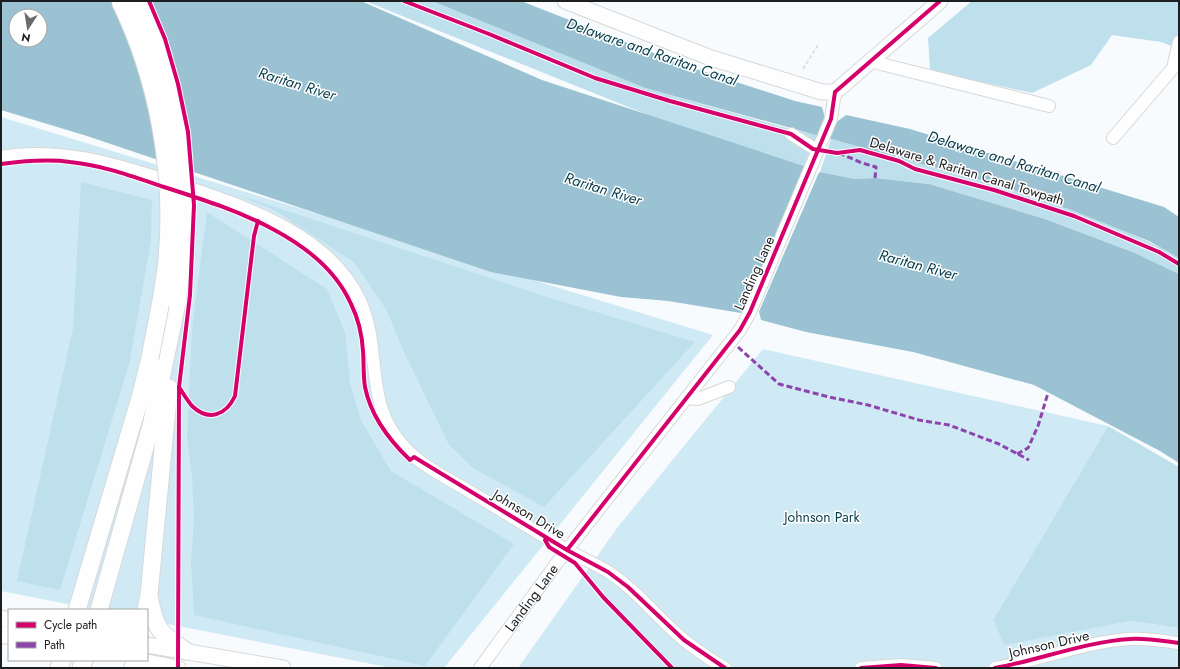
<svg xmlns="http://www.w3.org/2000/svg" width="1180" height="669" font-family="Jost,sans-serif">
	<rect width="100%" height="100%" fill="#f8fbfd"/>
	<path fill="#cfeaf5" d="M1 117 713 335 444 668H392L147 620V610H98L1 591Z
		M763 349 1108 426 993 620 1004 644 1131 621 1179 628V668H518L617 528Z"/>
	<path fill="#bee0ec" d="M365 1H432L645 88 783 127 818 134 804 166 663 121Z
		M972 1H1179V49L1161 42 1112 35 1091 65 1032 93 930 71 928 38Z
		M831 139C906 159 981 179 1054 204 1097 219 1140 235 1179 258V274L1135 253 1045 219 929 184 875 178 855 179 820 172Z
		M81 182 152 200 151 240 130 361 60 590 17 581 73 328Z
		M236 194 547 297 695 342 544 507 473 468 449 445 403 350 387 311 354 262 274 210Z
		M207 212 327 289 345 332 350 383 361 420 391 471 514 544 425 666 194 615 191 562 194 519 192 477 187 437 192 328Z
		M1108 426 1179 467V628L1131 621 1004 645 993 620Z"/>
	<path fill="#9ac2d2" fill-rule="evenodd" d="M1 1H361L542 80 804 166 806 173 816 176 820 172 855 179 875 178 929 184 1045 219 1135 253 1179 274V463L1160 451 1034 385 913 352 806 332 761 320 759 312 744 307 741 313 668 301 621 297 491 272 87 136 1 110ZM16 16H40V40H16Z
		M432 1H521L684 65 795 101 822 107 825 118 838 121 846 115 910 129 1164 207 1179 217V258L1149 241 1074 211 995 184 645 88Z"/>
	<path fill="#f8fbfd" d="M820 170 758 314 745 309 808 171 815 174Z"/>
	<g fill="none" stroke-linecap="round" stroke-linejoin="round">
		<g stroke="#d6d8da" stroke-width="14">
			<g id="minor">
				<path d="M870 60 881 64 1049 106"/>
				<path d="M791 134 818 151"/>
				<path d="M1113 138 1173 68 1179 42"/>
				<path d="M1 157C63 146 120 166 178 184 243 206 331 234 361 303 383 355 362 404 407 450 424 467 447 478 467 490 500 509 532 530 565 549 579 557 594 563 607 571 637 590 658 619 685 641 698 651 711 660 725 668"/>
				<path d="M687 398 698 399 729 387"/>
				<path id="s1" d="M480 668 562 556 740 330 750 312 831 119 835 92"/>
				<path d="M861 668 901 665 936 668"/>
				<path d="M995 668C1040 660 1084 642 1130 639 1146 638 1163 641 1179 643"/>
			</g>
		</g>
		<g stroke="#d6d8da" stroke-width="17">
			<path id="major" d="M565 1 711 58 822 92H835L940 1
				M1 618 9 620
				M147 645 283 668
				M137 660 178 668"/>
		</g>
		<g stroke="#d6d8da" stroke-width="19">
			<path id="highway" d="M149 596C155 629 159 633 186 651
				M77 610 140 398 150 358
				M99 610 151 426 177 303
				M146 610 149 595 169 388
				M1 635H9
				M59 668 62 660
				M81 668 84 660
				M133 668 135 660"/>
		</g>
		<path stroke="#d9dada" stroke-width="1.5" stroke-dasharray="4 2" stroke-linecap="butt" d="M803 69 818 45"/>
		<use href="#minor" stroke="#fefeff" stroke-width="12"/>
		<use href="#major" stroke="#fefeff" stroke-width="15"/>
		<use href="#highway" stroke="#fefeff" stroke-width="17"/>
		<g stroke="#d6d8da" stroke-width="19" stroke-linecap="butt">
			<path id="highway-bridge" d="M120 1C158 79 175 172 167 259 164 292 156 325 150 358
				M137 1C158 47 175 100 181 150 187 201 183 252 177 303"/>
		</g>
		<use href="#highway-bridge" stroke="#fefeff" stroke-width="17"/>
		<path stroke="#8e44ad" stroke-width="3" stroke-dasharray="6 3" stroke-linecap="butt" d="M839 153 862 163 876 167 875 178
			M738 347 779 384 829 397 868 405 919 420 949 425 999 444 1029 460
			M1017 454 1028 448 1038 426 1048 393"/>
		<g stroke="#fff" stroke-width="6">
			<path id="cycleway" d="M149 1 165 39 178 84 188 132 194 205 190 295 179 387 178 668
				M404 1 489 34 595 78 670 101 791 134 813 149 837 153 860 150 899 161 915 169 994 190 1074 216 1159 252 1179 264
				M1 164C24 161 48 159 70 162 102 165 134 177 164 187 229 208 321 236 351 304 358 318 362 335 363 351 364 362 363 375 365 387 371 417 389 440 410 460L414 457 567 550 608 572 628 587 684 640 725 668
				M179 387C183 393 187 400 192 406 209 422 226 415 235 396L254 236 258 221
				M545 540 549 547 575 563 603 597 672 668
				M567 550 740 330 750 312 831 119 835 92 940 1
				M861 668 901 665 936 668
				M995 668C1040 660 1084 642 1130 639 1146 638 1163 641 1179 643"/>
		</g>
		<use href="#cycleway" stroke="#d6006c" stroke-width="4"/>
	</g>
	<g text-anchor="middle" stroke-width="3" stroke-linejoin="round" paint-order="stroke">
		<g font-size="14" fill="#1c1e1f" stroke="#fff">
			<text transform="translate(967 171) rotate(17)" y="5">Delaware &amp; Raritan Canal Towpath</text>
			<text transform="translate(754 273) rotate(-66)" y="5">Landing Lane</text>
			<text transform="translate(529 514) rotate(31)" y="5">Johnson Drive</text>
			<text dy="5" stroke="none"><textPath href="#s1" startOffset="87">Landing Lane</textPath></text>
			<text transform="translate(1049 644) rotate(-13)" y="5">Johnson Drive</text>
		</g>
		<g font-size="14" fill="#053b4b" stroke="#fff">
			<text x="822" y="522">Johnson Park</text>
		</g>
		<g font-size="15" font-style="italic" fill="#043b4a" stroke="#fff">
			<text transform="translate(652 52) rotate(19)" y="5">Delaware and Raritan Canal</text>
			<text transform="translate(297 84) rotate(17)" y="5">Raritan River</text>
			<text transform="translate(1014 162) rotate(17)" y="5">Delaware and Raritan Canal</text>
			<text transform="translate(603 189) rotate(17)" y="5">Raritan River</text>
			<text transform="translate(918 265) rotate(15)" y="5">Raritan River</text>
		</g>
	</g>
	<rect width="1180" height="669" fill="none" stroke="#1c1e1f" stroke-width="4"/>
	<rect x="8" y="609" width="140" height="52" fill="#ffffff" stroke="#a4a5a5"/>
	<rect x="16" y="622" width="20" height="6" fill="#d6006c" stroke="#a4a5a5"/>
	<text x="44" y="629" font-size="12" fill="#1c1e1f">Cycle path</text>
	<rect x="16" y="642" width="20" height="6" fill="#8e44ad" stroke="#a4a5a5"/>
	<text x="44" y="649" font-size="12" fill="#1c1e1f">Path</text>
	<g transform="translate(28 28) rotate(192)"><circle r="19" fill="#ffffff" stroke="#a4a5a5"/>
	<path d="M0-3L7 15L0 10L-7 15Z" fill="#696b6d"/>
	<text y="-6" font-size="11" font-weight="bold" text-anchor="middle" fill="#1c1e1f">N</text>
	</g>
</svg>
